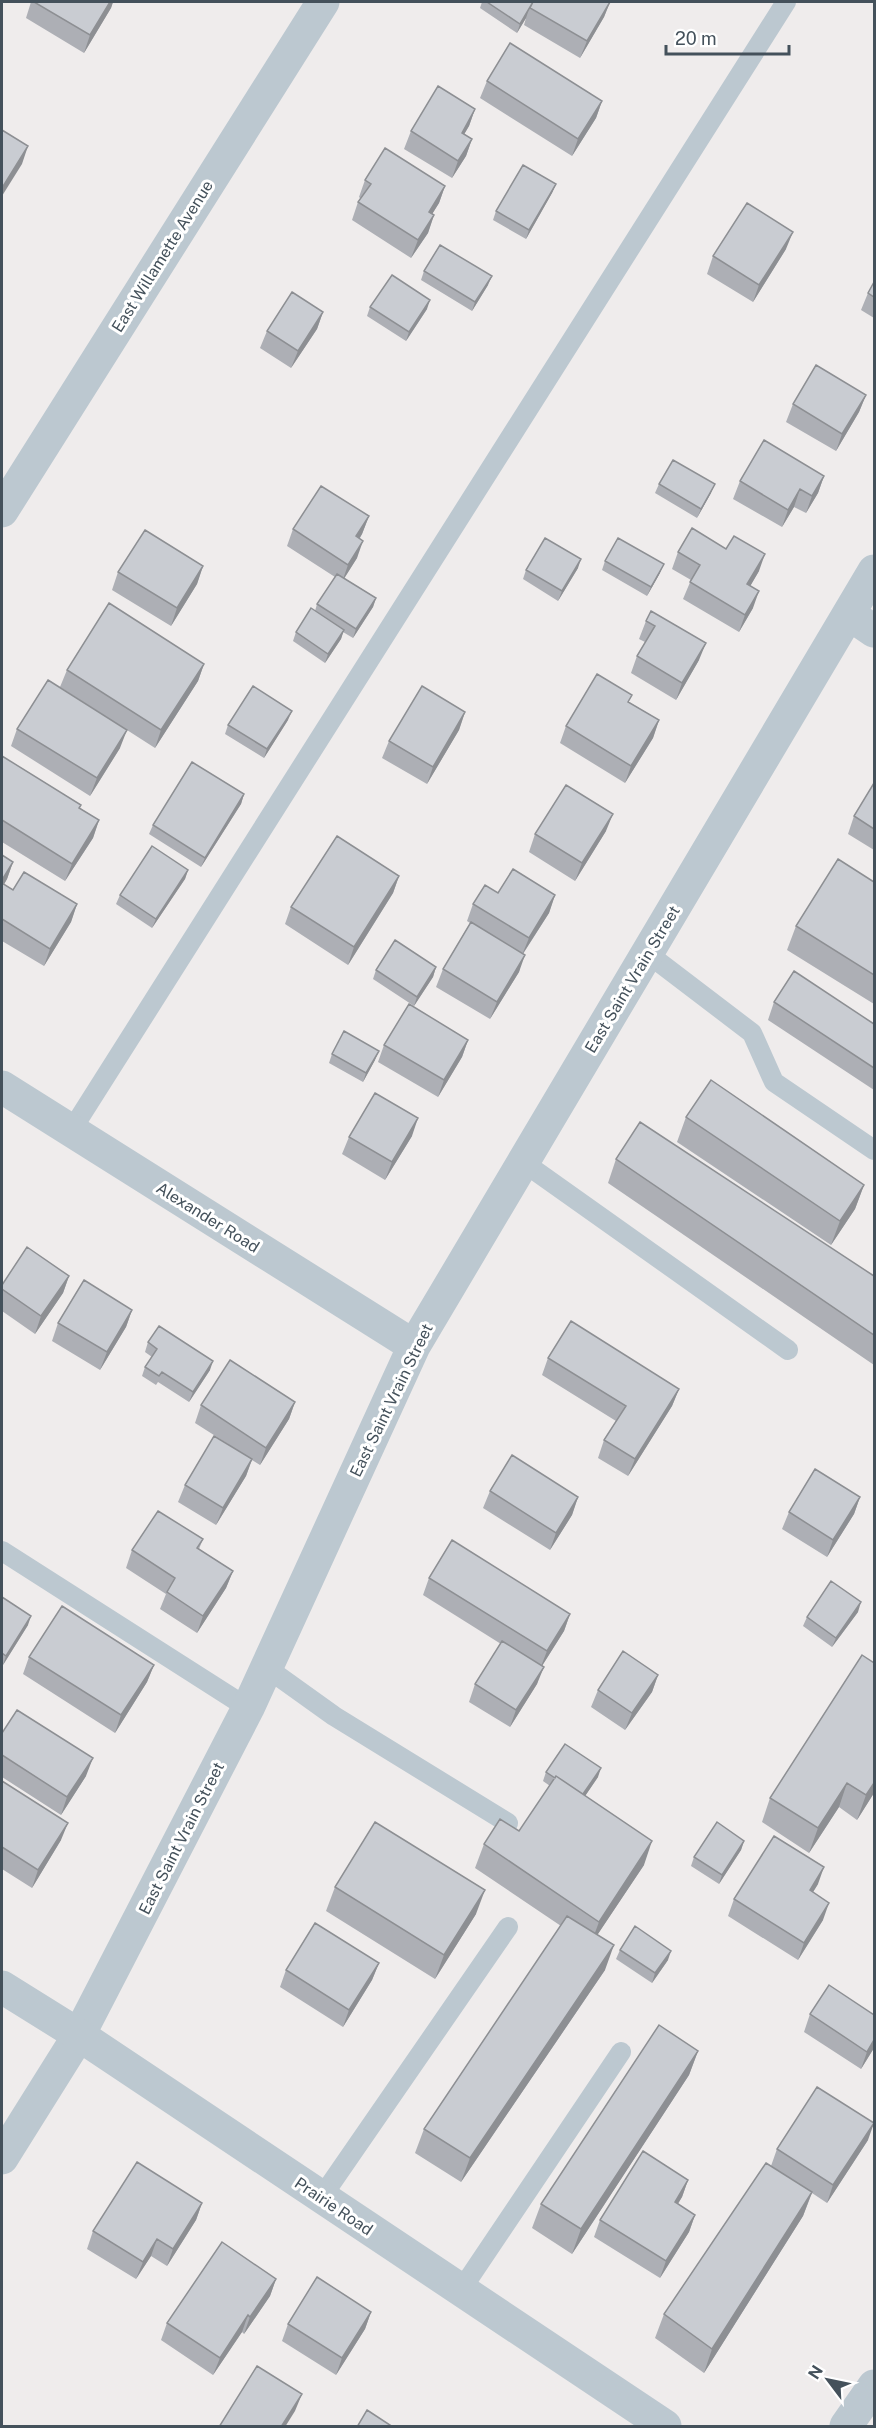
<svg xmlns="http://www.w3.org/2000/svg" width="876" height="2428" font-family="'Public Sans',sans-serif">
	<rect width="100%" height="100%" fill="#efecec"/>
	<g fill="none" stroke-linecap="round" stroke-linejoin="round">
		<path stroke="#bcc8d0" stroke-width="20" d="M647 953 752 1033 774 1082 874 1150
			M71 1131 786 2
			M523 1162 788 1350
			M2 1551 248 1708
			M267 1668 334 1716 508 1823
			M321 2198 508 1927
			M461 2290 621 2052"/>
		<path stroke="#bcc8d0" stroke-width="33" d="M849 614 874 631
			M2 1087 414 1346
			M2 2158 79 2035 248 1708 414 1346 874 571"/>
		<path stroke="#bcc8d0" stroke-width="33" d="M2 511 323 2
			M2 1987 79 2035 665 2426
			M846 2426 874 2386"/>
	</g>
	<path fill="#adafb5" d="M31 2H113L111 8 84 53 26 18Z
		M482 2H610L604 17 580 58 524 25 526 18 517 33 480 8Z
		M487 81 602 101 596 118 572 156 480 98Z
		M475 109 469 126 464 134 472 139 466 156 452 178 404 149 411 131Z
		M365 180 445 186 439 203 432 214 434 215 428 233 411 258 352 220 358 202 361 199 359 197Z
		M556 184 552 193 526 239 493 220 496 211Z
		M786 249 753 302 707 274 713 256Z
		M424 271 488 285 472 311 421 280Z
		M874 282V318L861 310 868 293Z
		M370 307 427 309 406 341 367 316Z
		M323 312 317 329 291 368 260 348 267 331Z
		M866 395 859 412 836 451 786 422 793 404Z
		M824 476 818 493 806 513 794 507 782 527 733 499 740 481Z
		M659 484 711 493 697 518 655 493Z
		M369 516 362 534 360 538 357 558 344 578 376 598 373 607 353 638 343 632 341 639 325 663 293 641 296 632 315 611 317 604 335 577 287 546 293 529Z
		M678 552 759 571 750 586 753 608 739 632 683 599 691 580 672 569Z
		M605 561 660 573 647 596 602 570Z
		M203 566 197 584 171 626 112 590 118 572Z
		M578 568 558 601 523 579 526 570Z
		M651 611 699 660 676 700 631 673 637 656 645 642 639 639 646 621Z
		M204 664 198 681 155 748 60 687 67 670Z
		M629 702 659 720 653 738 625 783 560 743 566 726Z
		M465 712 459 730 427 784 382 758 389 741Z
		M288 720 264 758 225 734 228 725Z
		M17 729 120 748 90 796 11 746Z
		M2 758 81 805 80 808 99 820 93 838 65 881 2 842Z
		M874 783V850L848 834 854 816Z
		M244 794 241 804 201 867 149 834 153 825Z
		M606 831 575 881 529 852 535 834Z
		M2 855 13 862 7 879 4 884 13 890 77 904 71 922 44 966 2 941Z
		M188 870 185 879 152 928 116 904 120 895Z
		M399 876 393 893 348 965 285 924 291 907Z
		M874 882V1004L787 950 796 926Z
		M498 893 555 895 549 913 523 954 519 972 490 1019 436 987 443 969 470 923 467 921 473 904Z
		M436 967 433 977 414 1006 373 979 376 970Z
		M774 1002 874 1024V1090L768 1020Z
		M468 1040 462 1057 438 1097 378 1062 384 1045Z
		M332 1054 375 1060 363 1082 329 1063Z
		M686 1117 864 1185 855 1209 831 1245 677 1142Z
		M412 1136 385 1180 342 1154 349 1137Z
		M616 1159 874 1276V1365L608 1183Z
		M69 1276 63 1293 35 1334 2 1311V1285Z
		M132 1310 126 1327 100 1370 52 1341 58 1323Z
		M148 1342 210 1370 189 1402 158 1382 156 1385 142 1376 145 1367 152 1357 145 1352Z
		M548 1358 679 1389 672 1406 628 1476 598 1458 604 1440 616 1421 542 1375Z
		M295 1402 289 1419 260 1465 252 1460 246 1476 216 1525 178 1502 185 1485 228 1444 195 1423 201 1405Z
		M490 1491 578 1497 572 1515 550 1550 483 1508Z
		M860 1497 854 1514 827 1557 782 1529 789 1512Z
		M203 1539 199 1549 233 1571 226 1588 197 1633 160 1609 166 1594 126 1568 132 1550Z
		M429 1578 570 1614 564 1631 542 1666 537 1684 510 1727 469 1702 475 1684 501 1644 423 1595Z
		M2 1597 28 1625 3 1665 2 1664Z
		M858 1612 832 1647 803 1626 807 1617Z
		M29 1657 154 1665 147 1682 115 1733 23 1674Z
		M874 1663V1793L857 1820 839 1807 809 1853 762 1822 770 1798Z
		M658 1675 652 1692 625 1730 591 1707 598 1690Z
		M2 1733 86 1776 61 1815 2 1777Z
		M546 1772 598 1777 585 1796 644 1865 597 1935 605 1970 461 2182 415 2153 424 2129 561 1926 475 1868 484 1844 519 1831 550 1786 543 1781Z
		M2 1781 61 1840 32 1888 2 1869Z
		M744 1841 741 1850 719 1884 691 1866 694 1857Z
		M818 1884 813 1892 823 1920 798 1960 728 1916 734 1899Z
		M335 1887 476 1914 435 1979 326 1911Z
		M620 1950 668 1960 652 1983 616 1959Z
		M379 1963 372 1980 343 2027 280 1987 286 1970Z
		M810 2014 874 2015V2048L861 2069 804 2032Z
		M698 2051 689 2075 572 2254 532 2228 541 2204Z
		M868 2140 827 2203 812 2193 803 2216 704 2373 655 2338 664 2314 771 2166 777 2149Z
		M688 2180 682 2197 678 2204 695 2215 689 2232 660 2278 594 2237 600 2220Z
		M202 2203 196 2220 167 2266 151 2256 136 2279 87 2249 93 2231Z
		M276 2279 270 2296 244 2334 242 2332 213 2375 161 2340 167 2323Z
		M371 2312 365 2329 336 2375 282 2341 288 2324Z"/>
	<path fill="#8d8f93" d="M110 2H113L111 8 84 53 90 35Z
		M610 2 604 17 580 58 587 41Z
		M529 9 526 18 517 33 520 24Z
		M602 101 596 118 572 156 578 139Z
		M475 109 469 126 455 150 462 133Z
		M472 139 466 156 452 178 458 161Z
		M28 146 22 164 2 196V188Z
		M556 184 552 193 526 239 529 230Z
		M445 186 439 203 423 229 429 212Z
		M434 215 428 233 411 258 418 240Z
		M793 232 786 249 753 302 759 285Z
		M492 276 488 285 472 311 475 302Z
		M430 300 427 309 406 341 409 332Z
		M323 312 317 329 291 368 298 351Z
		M866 395 859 412 836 451 842 434Z
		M824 476 818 493 806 513 812 496Z
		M715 484 711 493 697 518 701 509Z
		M800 489 794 507 782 527 788 510Z
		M369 516 362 534 350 553 356 536Z
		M363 541 357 558 342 582 348 565Z
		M765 554 759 571 741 602 747 584Z
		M581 559 578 568 558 601 562 591Z
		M664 564 660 573 647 596 651 587Z
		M203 566 197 584 171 626 177 608Z
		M759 591 753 608 739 632 745 615Z
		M376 598 373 607 353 638 356 629Z
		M344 630 341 639 325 663 328 654Z
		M706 643 699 660 676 700 682 683Z
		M204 664 198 681 155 748 161 730Z
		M292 711 288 720 264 758 267 749Z
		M465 712 459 730 427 784 433 767Z
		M659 720 653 738 625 783 631 766Z
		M127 730 120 748 90 796 97 778Z
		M244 794 241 804 201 867 205 858Z
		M613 814 606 831 575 881 582 863Z
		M99 820 93 838 65 881 72 864Z
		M13 862 7 879 2 888V880Z
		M188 870 185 879 152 928 156 919Z
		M399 876 393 893 348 965 354 947Z
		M555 895 549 913 522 955 529 938Z
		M77 904 71 922 44 966 50 949Z
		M525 955 519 972 490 1019 497 1002Z
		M436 967 433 977 414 1006 417 997Z
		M468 1040 462 1057 438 1097 444 1080Z
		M379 1051 375 1060 363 1082 366 1073Z
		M418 1118 412 1136 385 1180 392 1162Z
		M864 1185 855 1209 831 1245 840 1221Z
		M69 1276 63 1293 35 1334 41 1316Z
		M132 1310 126 1327 100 1370 107 1352Z
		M213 1361 210 1370 189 1402 193 1392Z
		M679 1389 672 1406 628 1476 635 1459Z
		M295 1402 289 1419 260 1465 266 1448Z
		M252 1459 246 1476 216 1525 223 1508Z
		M578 1497 572 1515 550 1550 556 1533Z
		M860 1497 854 1514 827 1557 833 1540Z
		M233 1571 226 1588 197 1633 203 1616Z
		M861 1602 858 1612 832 1647 836 1638Z
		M570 1614 564 1631 540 1669 547 1651Z
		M31 1616 28 1625 3 1665 6 1656Z
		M154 1665 147 1682 115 1733 121 1715Z
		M544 1667 537 1684 510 1727 516 1710Z
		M658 1675 652 1692 625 1730 632 1713Z
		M93 1758 86 1776 61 1815 67 1797Z
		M601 1768 598 1777 579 1805 582 1796Z
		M847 1783 839 1807 809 1853 818 1828Z
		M874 1783V1793L857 1820 866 1795Z
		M68 1823 61 1840 32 1888 38 1870Z
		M652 1841 644 1865 590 1946 599 1922Z
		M744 1841 741 1850 719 1884 722 1875Z
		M824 1867 818 1884 803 1908 810 1890Z
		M485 1890 476 1914 435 1979 444 1955Z
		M829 1903 823 1920 798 1960 804 1943Z
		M614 1945 605 1970 461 2182 470 2158Z
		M671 1951 668 1960 652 1983 655 1973Z
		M379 1963 372 1980 343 2027 349 2010Z
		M874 2040V2048L861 2069 867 2052Z
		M698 2051 689 2075 572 2254 581 2229Z
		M874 2123 868 2140 827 2203 833 2185Z
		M688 2180 682 2197 668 2219 675 2202Z
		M812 2192 803 2216 704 2373 712 2349Z
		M202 2203 196 2220 167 2266 173 2249Z
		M695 2215 689 2232 660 2278 666 2261Z
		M157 2239 151 2256 136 2279 143 2262Z
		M276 2279 270 2296 244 2334 250 2317Z
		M371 2312 365 2329 336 2375 342 2358Z
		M248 2315 242 2332 213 2375 220 2358Z
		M302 2394 295 2411 285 2427H281Z"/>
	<path fill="#c9ccd2" stroke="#8d8f93" stroke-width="1.5" d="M34 2H110L90 35Z
		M487 2H533L520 24Z
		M533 2H610L587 41 530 8Z
		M510 43 602 101 578 139 487 81Z
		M438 86 475 109 462 133 472 139 458 161 411 131Z
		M2 130 28 146 2 188Z
		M385 148 445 186 429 212 434 215 418 240 358 202 371 184 365 180Z
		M523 165 556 184 529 230 496 211Z
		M747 203 793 232 759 285 713 256Z
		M440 245 492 276 475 302 424 271Z
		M392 275 430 300 409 332 370 307Z
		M874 282V297L868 293Z
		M292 292 323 312 298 351 267 331Z
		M816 365 866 395 842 434 793 404Z
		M764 440 824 476 812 496 800 489 788 510 740 481Z
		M673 460 715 484 701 509 659 484Z
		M321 486 369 516 356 536 363 541 348 565 293 529Z
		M692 528 726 549 734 536 765 554 747 584 759 591 745 615 690 582 700 565 678 552Z
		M145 530 203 566 177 608 118 572Z
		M545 538 581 559 562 591 526 570Z
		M618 538 664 564 651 587 605 561Z
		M337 574 376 598 356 629 317 604Z
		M109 603 204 664 161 730 67 670Z
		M311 608 344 630 328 654 296 632Z
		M651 611 706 643 682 683 637 656 655 626 646 621Z
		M597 674 632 695 628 702 659 720 631 766 566 726Z
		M48 680 127 730 97 778 17 729Z
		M253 686 292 711 267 749 228 725Z
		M422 686 465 712 433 767 389 741Z
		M2 756 81 805 79 808 99 820 72 864 2 820Z
		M192 762 244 794 205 858 153 825Z
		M874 783V829L854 816Z
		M566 785 613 814 582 863 535 834Z
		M337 836 399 876 354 947 291 907Z
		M152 846 188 870 156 919 120 895Z
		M2 855 13 862 2 880Z
		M838 859 874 882V975L796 926Z
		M513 869 555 895 529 938 473 904 485 885 498 893Z
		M24 872 77 904 50 949 2 919V883L13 890Z
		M471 922 525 955 497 1002 443 969Z
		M395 940 436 967 417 997 376 970Z
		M794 971 874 1024V1068L774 1002Z
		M409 1004 468 1040 444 1080 384 1045Z
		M344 1031 379 1051 366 1073 332 1054Z
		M711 1080 864 1185 840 1221 686 1117Z
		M375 1093 418 1118 392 1162 349 1137Z
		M640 1122 874 1276V1335L616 1159Z
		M27 1247 69 1276 41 1316 2 1289V1285Z
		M84 1280 132 1310 107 1352 58 1323Z
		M571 1321 679 1389 635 1459 604 1440 626 1406 548 1358Z
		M159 1326 213 1361 193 1392 162 1372 159 1376 145 1367 157 1349 148 1342Z
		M230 1360 295 1402 266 1448 201 1405Z
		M214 1436 252 1459 223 1508 185 1485Z
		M512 1455 578 1497 556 1533 490 1491Z
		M815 1469 860 1497 833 1540 789 1512Z
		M158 1511 203 1539 197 1548 233 1571 203 1616 167 1592 175 1578 132 1550Z
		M452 1540 570 1614 547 1651 429 1578Z
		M831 1581 861 1602 836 1638 807 1617Z
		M2 1597 31 1616 6 1656 2 1653Z
		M62 1606 154 1665 121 1715 29 1657Z
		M502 1641 544 1667 516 1710 475 1684Z
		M623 1651 658 1675 632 1713 598 1690Z
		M862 1655 874 1663V1783L866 1795 847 1783 818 1828 770 1798Z
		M17 1710 93 1758 67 1797 2 1755V1733Z
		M565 1744 601 1768 583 1794 556 1776 555 1778 546 1772Z
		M556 1776 652 1841 599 1922 484 1844 500 1819 519 1831Z
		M2 1781 68 1823 38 1870 2 1847Z
		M375 1822 485 1890 444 1955 335 1887Z
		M717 1822 744 1841 722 1875 694 1857Z
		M774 1836 824 1867 810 1890 829 1903 804 1943 734 1899Z
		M567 1916 614 1945 470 2158 424 2129Z
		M315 1923 379 1963 349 2010 286 1970Z
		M635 1926 671 1951 655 1973 620 1950Z
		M829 1985 874 2015V2040L867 2052 810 2014Z
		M659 2025 698 2051 581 2229 541 2204Z
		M817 2087 874 2123 833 2185 777 2149Z
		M643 2151 688 2180 675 2202 695 2215 666 2261 600 2220Z
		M137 2162 202 2203 173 2249 157 2239 143 2262 93 2231Z
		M766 2163 812 2192 712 2349 664 2314Z
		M222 2242 276 2279 250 2317 248 2315 220 2358 167 2323Z
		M317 2277 371 2312 342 2358 288 2324Z
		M257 2366 302 2394 281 2427H219Z
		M367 2410 393 2427H357Z"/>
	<g text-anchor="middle" stroke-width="6" stroke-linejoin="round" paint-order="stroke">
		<g font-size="16" fill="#44515b" stroke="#fff">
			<text transform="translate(162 256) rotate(-58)" y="6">East Willamette Avenue</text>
			<text transform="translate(632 979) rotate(-59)" y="6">East Saint Vrain Street</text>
			<text transform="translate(208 1217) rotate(32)" y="6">Alexander Road</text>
			<text transform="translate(391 1400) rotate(-64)" y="6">East Saint Vrain Street</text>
			<text transform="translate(181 1838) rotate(-63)" y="6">East Saint Vrain Street</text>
			<text transform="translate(334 2206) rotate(34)" y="6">Prairie Road</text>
		</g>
	</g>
	<rect width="876" height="2428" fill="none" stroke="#44515b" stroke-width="6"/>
	<g transform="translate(828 2380) rotate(302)" stroke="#ffffff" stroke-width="4.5" paint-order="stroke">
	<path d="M0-4.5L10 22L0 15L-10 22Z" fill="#44515b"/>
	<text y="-9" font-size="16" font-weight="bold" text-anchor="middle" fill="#44515b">N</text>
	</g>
	<path d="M666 45v9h123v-9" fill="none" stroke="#44515b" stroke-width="3"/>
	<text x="675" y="45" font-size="18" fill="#44515b" stroke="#ffffff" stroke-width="4.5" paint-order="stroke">20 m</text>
</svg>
